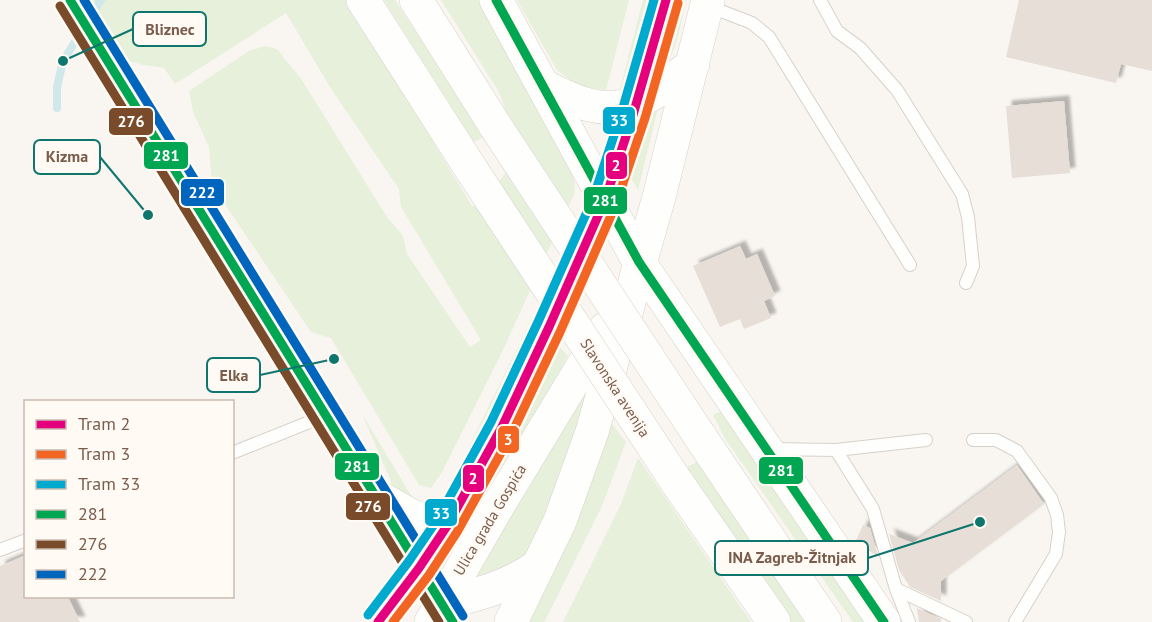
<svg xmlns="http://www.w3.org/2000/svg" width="1152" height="622" font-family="'PT Sans',sans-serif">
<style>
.green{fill:#e7f0db}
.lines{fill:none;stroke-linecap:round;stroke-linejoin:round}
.stream{stroke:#d0e8ea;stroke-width:8}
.building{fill:#e6ded7;filter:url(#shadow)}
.lane-casing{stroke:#d7d1cb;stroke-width:14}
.street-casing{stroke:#d7d1cb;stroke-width:26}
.secondary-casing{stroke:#d9d2cb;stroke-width:34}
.lane{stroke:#fefefd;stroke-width:12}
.street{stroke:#fefefd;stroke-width:24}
.secondary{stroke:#fefefd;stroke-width:33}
.secondary-bridge-casing{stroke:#d9d2cb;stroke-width:34;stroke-linecap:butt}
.secondary-bridge{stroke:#fefefd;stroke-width:33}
.bus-1-casing{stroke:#fffaf3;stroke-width:14}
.bus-2-casing{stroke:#fffaf3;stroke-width:14}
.bus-3-casing{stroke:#fffaf3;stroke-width:14}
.bus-1{stroke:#00a651;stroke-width:9}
.bus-2{stroke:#7a4b2a;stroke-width:9}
.bus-3{stroke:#0065bd;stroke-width:9}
.tram-1-casing{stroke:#fffaf3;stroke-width:14}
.tram-2-casing{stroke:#fffaf3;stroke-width:14}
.tram-3-casing{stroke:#fffaf3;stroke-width:14}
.tram-1{stroke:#e5007d;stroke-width:9}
.tram-2{stroke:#f26522;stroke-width:9}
.tram-3{stroke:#00a9ce;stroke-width:9}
.labels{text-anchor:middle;stroke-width:4.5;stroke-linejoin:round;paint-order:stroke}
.street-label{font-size:15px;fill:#7a5c4d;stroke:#fffaf3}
.leader{fill:none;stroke:#0f766e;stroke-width:2}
.callout-dot{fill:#0f766e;stroke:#fffaf3;stroke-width:2}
.callout{fill:#fffaf3;stroke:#0f766e;stroke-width:2}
.callout-label{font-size:16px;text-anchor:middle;font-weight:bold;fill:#7a5c4d}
.line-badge{stroke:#fffaf3;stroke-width:2}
.badge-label{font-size:16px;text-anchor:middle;font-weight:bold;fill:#fff}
</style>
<defs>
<filter id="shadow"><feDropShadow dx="5.5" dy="-5.5" stdDeviation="1.5" flood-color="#0004"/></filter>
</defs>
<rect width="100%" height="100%" fill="#f9f5f0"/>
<path class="green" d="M87 0H347L472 206 482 205 506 172 513 130 499 92 441 0H479L574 171 575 192 503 350 442 472 431 488 419 485 331 338 311 332 212 185 209 147 193 112 189 91 249 51 265 46 277 49 302 80 385 214 403 236 407 254 470 347 481 340 401 207 399 189 330 87 286 13 175 84 164 68 144 65 124 60Z
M384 0H395L484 137 474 142Z
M517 0H629L606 90 578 86 557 70Z
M643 0H659L637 91 618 97Z
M677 0H686C680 26 678 53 659 74Z
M658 108 638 190 629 174 650 110Z
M534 314 542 326 449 513 440 506Z
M558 345 568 356 502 476 473 511Z
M587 381 590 389 538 539 523 563 484 579 476 576Z
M721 411 866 622H853L726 440 713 415Z
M362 414 418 507 393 486Z
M610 421 626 442 602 506 546 619 544 622H525Z
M638 458 751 622H563L621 504Z
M701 460 809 622H791L687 467Z"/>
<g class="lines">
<path class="stream" d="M57 108V87L63 61 101 0"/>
</g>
<path class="building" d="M1019 0H1152V71L1121 64 1116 83 1006 57Z
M1064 101 1070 173 1012 178 1006 106Z
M740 246 746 259 757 254 775 296 764 301 771 318 744 329 740 319 720 327 693 266Z
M1017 465 1044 504 941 581V601L910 587 899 570 889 534 913 543Z
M863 525 870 528 878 556 855 543Z
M26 555V597H68L80 622H0V566Z
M917 608 941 619V622H919Z"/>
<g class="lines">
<defs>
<path id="lane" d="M820 0 837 31 860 48 897 90 962 194 968 217 973 266 966 283
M708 6 752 23 769 37 910 265
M973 440H996L1017 451 1051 498 1057 515 1059 532 1056 554 1015 622
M770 449 836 450 873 509 896 589 966 622
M836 450 926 440
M232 453 307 423 323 412
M0 550 26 540
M896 589 909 622"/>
<path id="street" d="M70 0 453 622"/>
<path id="secondary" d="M363 0 473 172
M416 0 496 127
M496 0 639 262 884 622
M544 86C611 123 637 110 693 64
M699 435 825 622
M676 481 774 622
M374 494C424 523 444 541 498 506
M441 603C477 595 509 587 539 565
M431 622 498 506 605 329
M511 622 560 521 592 432 659 197 708 0"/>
</defs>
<use href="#lane" class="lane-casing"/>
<use href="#street" class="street-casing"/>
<use href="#secondary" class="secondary-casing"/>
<use href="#lane" class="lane"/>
<use href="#street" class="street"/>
<use href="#secondary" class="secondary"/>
<defs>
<path id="secondary-bridge" d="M496 127 699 435
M473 172 676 481"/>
</defs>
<use href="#secondary-bridge" class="secondary-bridge-casing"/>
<use href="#secondary-bridge" class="secondary-bridge"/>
<defs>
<path id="bus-1" d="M70 0 453 622
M496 0 639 262 884 622"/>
<path id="bus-2" d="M60 6 439 622"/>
<path id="bus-3" d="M84 0 463 616"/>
</defs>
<use href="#bus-1" class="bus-1-casing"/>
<use href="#bus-2" class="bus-2-casing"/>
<use href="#bus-3" class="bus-3-casing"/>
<use href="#bus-1" class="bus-1"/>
<use href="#bus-2" class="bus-2"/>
<use href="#bus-3" class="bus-3"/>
<defs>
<path id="tram-1" d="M378 622 419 568 447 526 502 427 549 327 605 200 633 115 666 0"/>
<path id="tram-2" d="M393 622 429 575 457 532 512 433 560 332 616 204 645 118 678 3"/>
<path id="tram-3" d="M368 615 409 561 437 520 491 422 538 322 594 196 622 111 654 0"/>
</defs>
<use href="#tram-1" class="tram-1-casing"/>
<use href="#tram-2" class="tram-2-casing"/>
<use href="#tram-3" class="tram-3-casing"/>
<use href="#tram-1" class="tram-1"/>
<use href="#tram-2" class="tram-2"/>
<use href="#tram-3" class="tram-3"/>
</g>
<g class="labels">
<g class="street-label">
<text transform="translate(615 388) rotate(57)" y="5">Slavonska avenija</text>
<text transform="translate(490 520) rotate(-59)" y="5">Ulica grada Gospića</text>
</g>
</g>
<path class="leader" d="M63 61L133 29M148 215L100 157M334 359L260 375M980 522L868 558"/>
<g class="callout-dot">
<circle cx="63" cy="61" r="6"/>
<circle cx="148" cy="215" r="6"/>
<circle cx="334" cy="359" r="6"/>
<circle cx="980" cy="522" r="6"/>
</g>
<g class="callout">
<rect x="133" y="12" width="73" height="34" rx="6"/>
<rect x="34" y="140" width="66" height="34" rx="6"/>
<rect x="207" y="358" width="53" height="34" rx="6"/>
<rect x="715" y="541" width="153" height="34" rx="6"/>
</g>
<g class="callout-label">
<text x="170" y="35">Bliznec</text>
<text x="67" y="162">Kizma</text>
<text x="234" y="381">Elka</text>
<text x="792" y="563">INA Zagreb-Žitnjak</text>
</g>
<g class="line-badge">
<rect x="602" y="106" width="34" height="29" rx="6" fill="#00a9ce"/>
<rect x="108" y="107" width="46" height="29" rx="6" fill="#7a4b2a"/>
<rect x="143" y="141" width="46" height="29" rx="6" fill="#00a651"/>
<rect x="605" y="151" width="23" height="29" rx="6" fill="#e5007d"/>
<rect x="180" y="178" width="45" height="29" rx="6" fill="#0065bd"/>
<rect x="583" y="186" width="45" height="29" rx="6" fill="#00a651"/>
<rect x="497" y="425" width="23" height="29" rx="6" fill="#f26522"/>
<rect x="334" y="452" width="46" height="29" rx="6" fill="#00a651"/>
<rect x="758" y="456" width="46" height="29" rx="6" fill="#00a651"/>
<rect x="462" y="464" width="23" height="29" rx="6" fill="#e5007d"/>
<rect x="345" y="492" width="46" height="29" rx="6" fill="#7a4b2a"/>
<rect x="424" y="498" width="34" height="29" rx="6" fill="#00a9ce"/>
</g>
<g class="badge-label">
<text x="619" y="126">33</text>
<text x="131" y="127">276</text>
<text x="166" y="161">281</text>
<text x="616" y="171">2</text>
<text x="202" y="198">222</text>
<text x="605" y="206">281</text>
<text x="508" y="445">3</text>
<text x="357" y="472">281</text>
<text x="781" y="476">281</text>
<text x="473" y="484">2</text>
<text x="368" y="512">276</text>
<text x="441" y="519">33</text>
</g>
<rect x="24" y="400" width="210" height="198" fill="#fffaf3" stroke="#cabbb1" stroke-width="1.5"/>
<rect x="36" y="420" width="30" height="9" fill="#e5007d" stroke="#cabbb1" stroke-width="1.5"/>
<text x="78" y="430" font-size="18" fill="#7a5c4d">Tram 2</text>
<rect x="36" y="450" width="30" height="9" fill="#f26522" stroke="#cabbb1" stroke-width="1.5"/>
<text x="78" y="460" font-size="18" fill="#7a5c4d">Tram 3</text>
<rect x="36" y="480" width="30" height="9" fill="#00a9ce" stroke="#cabbb1" stroke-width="1.5"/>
<text x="78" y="490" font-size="18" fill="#7a5c4d">Tram 33</text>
<rect x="36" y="510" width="30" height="9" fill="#00a651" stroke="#cabbb1" stroke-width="1.5"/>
<text x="78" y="520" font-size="18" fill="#7a5c4d">281</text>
<rect x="36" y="540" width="30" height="9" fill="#7a4b2a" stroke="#cabbb1" stroke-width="1.5"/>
<text x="78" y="550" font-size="18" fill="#7a5c4d">276</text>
<rect x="36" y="570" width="30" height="9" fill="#0065bd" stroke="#cabbb1" stroke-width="1.5"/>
<text x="78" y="580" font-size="18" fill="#7a5c4d">222</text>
</svg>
